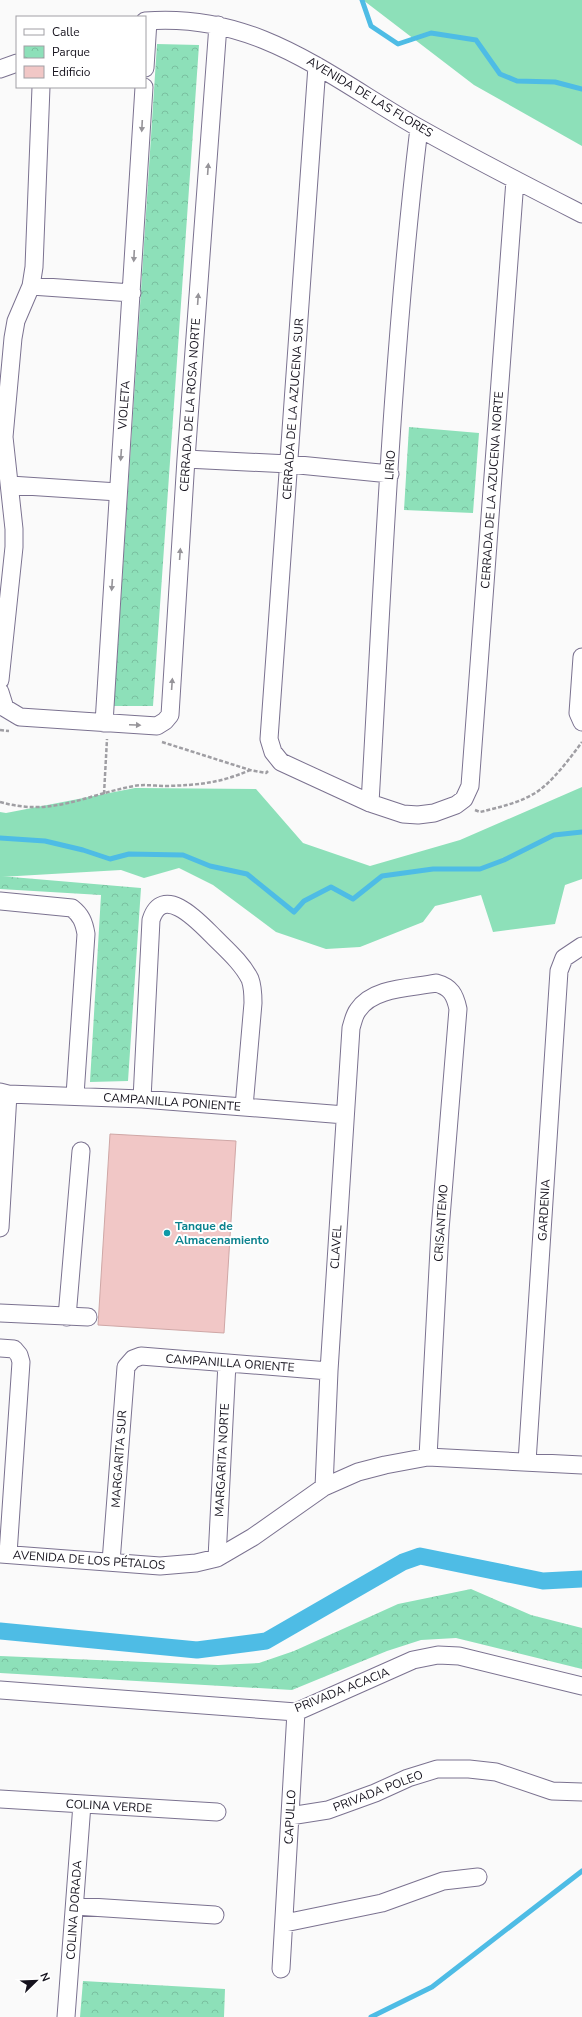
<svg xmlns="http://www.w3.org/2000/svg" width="582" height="2017" font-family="'Nunito Sans',sans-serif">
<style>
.green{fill:#8de0b9}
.park{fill:url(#park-crowns)}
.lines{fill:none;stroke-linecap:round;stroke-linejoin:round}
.stream{stroke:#4ebce5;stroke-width:5}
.canal{stroke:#4ebce5;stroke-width:17}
.building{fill:#f1c7c6;stroke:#cfa7a6}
.minor-casing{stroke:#7b7290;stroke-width:19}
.path{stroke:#9f9ea3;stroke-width:2.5;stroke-dasharray:4 2;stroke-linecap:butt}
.minor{stroke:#fff;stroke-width:17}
.oneway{fill:#969499}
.culture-dot{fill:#0f9aa8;stroke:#fff;stroke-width:1.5}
.labels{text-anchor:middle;stroke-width:4;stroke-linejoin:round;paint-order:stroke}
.street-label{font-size:12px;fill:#15121d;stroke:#fff}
.culture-label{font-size:12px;font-weight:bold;fill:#0d838f;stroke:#fff;text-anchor:start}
</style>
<defs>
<pattern id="park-crowns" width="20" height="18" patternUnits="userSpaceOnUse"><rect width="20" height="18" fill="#8de0b9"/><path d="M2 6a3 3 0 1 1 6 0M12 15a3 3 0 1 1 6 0" fill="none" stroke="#79bf9f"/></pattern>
</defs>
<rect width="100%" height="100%" fill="#fafafa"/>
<path class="green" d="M363 0H582V146L474 85Z
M582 787V879L565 885 555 924 493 932 481 895 435 906 423 922 360 947 326 949 276 932 213 885 179 868 144 878 121 870 0 877V812L6 813 135 788 256 789 303 843 370 866 460 840Z"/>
<path class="park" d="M157 44 199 45 153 706H114Z
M409 427 479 433 473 513 404 510Z
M0 876 141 888 128 1081 90 1082 101 895 0 889Z
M471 1589 531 1615 582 1628V1669L456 1638 421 1640 387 1651 292 1690 0 1673V1656L218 1665 259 1663 294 1651 398 1604Z
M83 1981 225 1989 224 2017H80Z"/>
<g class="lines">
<path class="stream" d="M362 0 371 26 398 44 431 33 476 40 500 74 517 81 555 82 582 89
M0 838 45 841 83 850 110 859 129 854 183 855 210 866 247 874 294 912 304 901 331 887 353 899 382 876 433 869H480L504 860 554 835 582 832
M371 2017 432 1987 582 1871"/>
<path class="canal" d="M0 1631 197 1650 266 1641 403 1562 420 1556 543 1581 582 1579"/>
</g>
<path class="building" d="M110 1134 236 1141 224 1333 98 1325Z"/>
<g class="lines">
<defs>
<path id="minor" d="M145 21C257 12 328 76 419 128 472 158 527 186 582 214
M317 66 269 739 273 752 281 762 370 803 403 814 418 815 434 813 456 805 464 799 470 786 515 180
M145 68 148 21
M0 69 17 63
M31 286 132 293
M186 459 289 464 390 474
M10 485 118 492
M582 657 578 713 582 722
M0 680 14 547V529L4 437 13 338 16 321 31 286 34 267 41 87
M0 692 5 708 20 717 157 726 165 721 170 715 186 459 218 25
M104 723 144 87
M370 803C383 578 392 352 419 128
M0 901 72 908C81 915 84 922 86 934L75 1095
M0 1092 8 1094 142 1099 345 1115
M142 1099 151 920C163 882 200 923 214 937 227 950 242 963 250 979 253 987 253 995 253 1003L244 1107
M0 1228 8 1094
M0 1313 88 1317
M67 1317 81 1151
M0 1348 14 1349 19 1355 21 1362 8 1554
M527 1462 559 971 564 958 582 946
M324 1487 329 1371 351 1028C353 1022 354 1015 358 1010 373 987 412 988 436 983 451 987 455 995 458 1009L440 1230 428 1457
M0 1554 160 1566 196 1563 217 1558 253 1537 324 1487 358 1472 385 1465 428 1457 582 1465
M217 1558 227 1363
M111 1562 126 1367 133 1359 141 1356 329 1371
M0 1690 296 1712 413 1660 438 1655 459 1656 582 1686
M0 1799 217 1812
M290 1816 328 1810 375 1793 408 1778 437 1769H469L496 1772 552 1791 582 1792
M75 1906 215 1915
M285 1923 382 1903 443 1881 478 1877
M281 1969 296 1712
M66 2017 82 1804"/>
</defs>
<use href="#minor" class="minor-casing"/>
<path class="path" d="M0 730 9 731
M162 742 250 770 266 773 268 771
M104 794 107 739
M0 802C52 817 85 795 134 786 144 784 156 786 167 786 198 785 221 783 250 770
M475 810 480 812C500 807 524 802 541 789 557 776 570 758 582 742"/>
<use href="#minor" class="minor"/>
</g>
<defs><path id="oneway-solid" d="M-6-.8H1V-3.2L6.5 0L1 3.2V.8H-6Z"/></defs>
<g class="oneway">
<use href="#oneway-solid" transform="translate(142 126) rotate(93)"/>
<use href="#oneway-solid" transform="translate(208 169) rotate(-86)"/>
<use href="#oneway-solid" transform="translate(134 256) rotate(93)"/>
<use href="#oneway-solid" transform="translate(198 299) rotate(-86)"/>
<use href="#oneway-solid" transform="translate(121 455) rotate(94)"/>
<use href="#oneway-solid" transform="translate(180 554) rotate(-86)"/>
<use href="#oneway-solid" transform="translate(112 585) rotate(94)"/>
<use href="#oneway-solid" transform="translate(172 684) rotate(-86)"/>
<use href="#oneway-solid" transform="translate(135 725) rotate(2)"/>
</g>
<circle class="culture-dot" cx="167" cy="1233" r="4"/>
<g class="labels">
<g class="street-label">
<text transform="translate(370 97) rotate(31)" y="4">AVENIDA DE LAS FLORES</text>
<text transform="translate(124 405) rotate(-86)" y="4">VIOLETA</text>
<text transform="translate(190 405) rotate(-86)" y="4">CERRADA DE LA ROSA NORTE</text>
<text transform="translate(293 409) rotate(-86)" y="4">CERRADA DE LA AZUCENA SUR</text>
<text transform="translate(390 465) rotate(-86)" y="4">LIRIO</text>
<text transform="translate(492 490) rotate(-86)" y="4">CERRADA DE LA AZUCENA NORTE</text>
<text transform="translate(172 1102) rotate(4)" y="4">CAMPANILLA PONIENTE</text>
<text transform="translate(544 1210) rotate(-87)" y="4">GARDENIA</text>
<text transform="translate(441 1223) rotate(-86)" y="4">CRISANTEMO</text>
<text transform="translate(336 1247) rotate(-86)" y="4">CLAVEL</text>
<text transform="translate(230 1363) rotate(4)" y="4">CAMPANILLA ORIENTE</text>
<text transform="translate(119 1459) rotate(-86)" y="4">MARGARITA SUR</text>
<text transform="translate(222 1460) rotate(-87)" y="4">MARGARITA NORTE</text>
<text transform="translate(89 1560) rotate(4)" y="4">AVENIDA DE LOS PÉTALOS</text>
<text transform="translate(342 1690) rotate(-22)" y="4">PRIVADA ACACIA</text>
<text transform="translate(378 1791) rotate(-21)" y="4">PRIVADA POLEO</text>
<text transform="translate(109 1806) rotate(3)" y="4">COLINA VERDE</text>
<text transform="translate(290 1817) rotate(-87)" y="4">CAPULLO</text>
<text transform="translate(74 1910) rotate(-86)" y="4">COLINA DORADA</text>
</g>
<g class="culture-label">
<text x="175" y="1230">Tanque de<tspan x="175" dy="14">Almacenamiento</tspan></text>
</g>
</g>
<rect x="16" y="16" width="130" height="72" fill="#ffffff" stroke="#a1a0a5"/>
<rect x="24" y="29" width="20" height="6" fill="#ffffff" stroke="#a1a0a5"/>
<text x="52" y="36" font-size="12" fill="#15121d">Calle</text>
<rect x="24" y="46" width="20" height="12" fill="url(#park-crowns)" stroke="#a1a0a5"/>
<text x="52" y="56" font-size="12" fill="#15121d">Parque</text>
<rect x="24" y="66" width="20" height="12" fill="#f1c7c6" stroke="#a1a0a5"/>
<text x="52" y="76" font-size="12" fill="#15121d">Edificio</text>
<g transform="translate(36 1981) rotate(67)" stroke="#ffffff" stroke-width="3" paint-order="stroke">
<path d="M0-3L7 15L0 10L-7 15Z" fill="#15121d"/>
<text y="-6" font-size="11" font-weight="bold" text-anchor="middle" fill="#15121d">N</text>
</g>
</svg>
